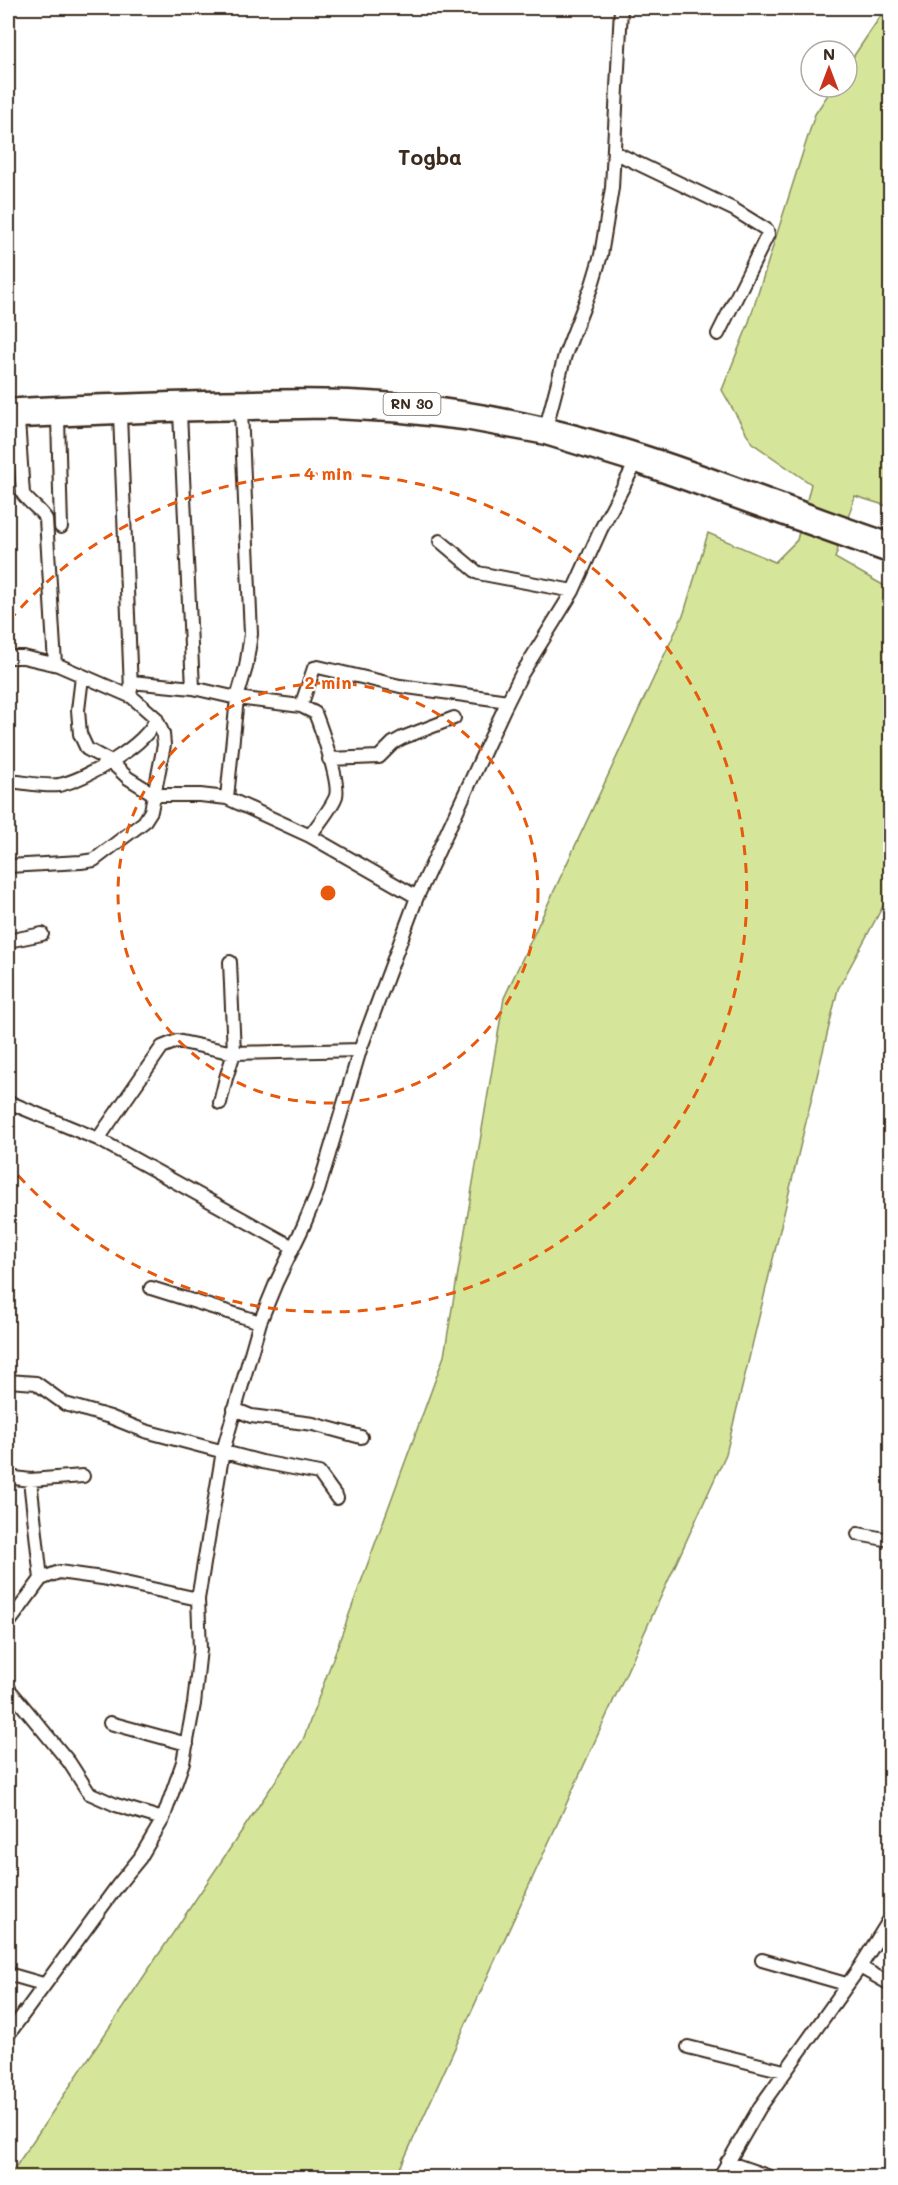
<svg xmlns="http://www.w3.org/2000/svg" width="898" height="2185" font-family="Mali,sans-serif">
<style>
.green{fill:#d5e69a;stroke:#88885c;stroke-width:1.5}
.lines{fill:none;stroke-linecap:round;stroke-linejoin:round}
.minor-casing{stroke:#3b2a1e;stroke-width:16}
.major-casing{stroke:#3b2a1e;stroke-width:20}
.minor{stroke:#fff;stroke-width:12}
.major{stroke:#fff;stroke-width:15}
.ring{fill:none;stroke:#e8590c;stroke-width:3;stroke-dasharray:10 8}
.labels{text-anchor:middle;stroke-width:4.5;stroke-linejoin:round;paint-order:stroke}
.shield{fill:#fff;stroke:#766a62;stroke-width:1.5}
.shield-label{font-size:14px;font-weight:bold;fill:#3b2a1e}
.district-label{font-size:21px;font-weight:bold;fill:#3b2a1e;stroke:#fff}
.centre{fill:#e8590c;stroke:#fff;stroke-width:3}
.ring-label{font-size:18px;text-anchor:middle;font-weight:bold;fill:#e8590c;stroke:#fff;stroke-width:4.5;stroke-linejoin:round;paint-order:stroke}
</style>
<rect width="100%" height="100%" fill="#fff"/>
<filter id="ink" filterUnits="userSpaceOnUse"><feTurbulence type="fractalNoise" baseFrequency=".0167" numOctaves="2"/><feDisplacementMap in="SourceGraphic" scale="12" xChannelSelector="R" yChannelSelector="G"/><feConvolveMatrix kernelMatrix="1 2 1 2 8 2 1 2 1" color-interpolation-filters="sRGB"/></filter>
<g filter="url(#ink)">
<path class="green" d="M886 8H890V507L855 496 835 558 890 589V893L838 989 726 1454 396 2177 8 2178 303 1740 444 1356 504 998 684 613 708 533 775 562 797 540 811 484 752 443 722 390 748 325 815 114 833 87H847V66Z"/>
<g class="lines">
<defs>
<path id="minor" d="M614 152 733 209 767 230 768 234 718 334
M180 413 193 688
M120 415 131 690
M58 418 61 527
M18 420 23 494C30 504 40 509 46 519L55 664
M544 435 565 355 592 285 601 255 612 188 621 8
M440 541 478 573 573 591
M8 657H23L58 665 132 697 156 718 163 734 164 745 151 811 144 822 94 860 81 862 8 866
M82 677 78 710 80 734 87 749 111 762 128 778 155 795H200L227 798 310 836 417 897
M131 682 193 688 237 698 301 706 315 713C321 728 340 782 336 796 332 808 317 825 310 836
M301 706 314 668 318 667 400 686 508 701
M329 759 379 757 393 743 402 738 454 718
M8 781C24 782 43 787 59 785 85 780 149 744 156 718
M227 798 237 698 246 667 251 634 241 411
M8 941 42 934
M8 1102 98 1139 293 1247
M220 1103 226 1078 234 1053 230 962
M98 1139 162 1047 177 1041 234 1053 360 1050
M151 1288 260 1322
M8 1381 36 1383 65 1404 110 1417 145 1431 262 1462 319 1473 337 1498
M234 1409 251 1416 313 1424 361 1437
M8 1477 30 1480 83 1476
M30 1480 41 1579
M858 1534 890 1540
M8 1624 41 1579 59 1572 102 1578 198 1599
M8 1688 69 1762 89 1793 116 1805 163 1819
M110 1723 187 1744
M762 1960 846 1984
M860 1967 890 1984
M8 1974 43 1984
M8 2035 118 1885 140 1858 163 1819 183 1762 194 1704 200 1649 198 1599 223 1451 260 1322 276 1283 303 1227 318 1191 360 1050 417 897 504 709 521 675 573 591 601 529 635 464
M688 2047 784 2071
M727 2162 773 2178
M719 2178 760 2107 860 1967 890 1919"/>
<path id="major" d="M8 407C68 403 129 402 189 400 235 399 280 397 325 398 399 399 474 409 546 426 665 454 775 503 890 541
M8 420 180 413 326 410 398 414 468 422 544 436 635 464 890 555"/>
</defs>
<use href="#minor" class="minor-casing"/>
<use href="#major" class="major-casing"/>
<use href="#minor" class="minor"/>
<use href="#major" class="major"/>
</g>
</g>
<g class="ring">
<circle cx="328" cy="893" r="210"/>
<path d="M9 621A419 419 0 1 1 9 1165"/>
</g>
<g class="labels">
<rect class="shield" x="383.5" y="393" width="57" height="22" rx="4.5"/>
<g class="shield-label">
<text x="412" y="409">RN 30</text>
</g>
<g class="district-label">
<text x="430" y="165">Togba</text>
</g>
</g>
<circle cx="328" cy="893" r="9" class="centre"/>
<g class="ring-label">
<text x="328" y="480">4 min</text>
<text x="328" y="689">2 min</text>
</g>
<rect width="898" height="2185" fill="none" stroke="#fff" stroke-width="30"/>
<rect x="15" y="15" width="868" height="2155" fill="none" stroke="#3b2a1e" stroke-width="2" filter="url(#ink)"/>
<g transform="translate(829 69)"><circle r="28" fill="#ffffff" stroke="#b1aaa5" stroke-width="1.5"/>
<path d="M0-4.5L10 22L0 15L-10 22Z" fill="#c8321e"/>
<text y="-9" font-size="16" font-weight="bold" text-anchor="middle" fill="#3b2a1e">N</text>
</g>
</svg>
